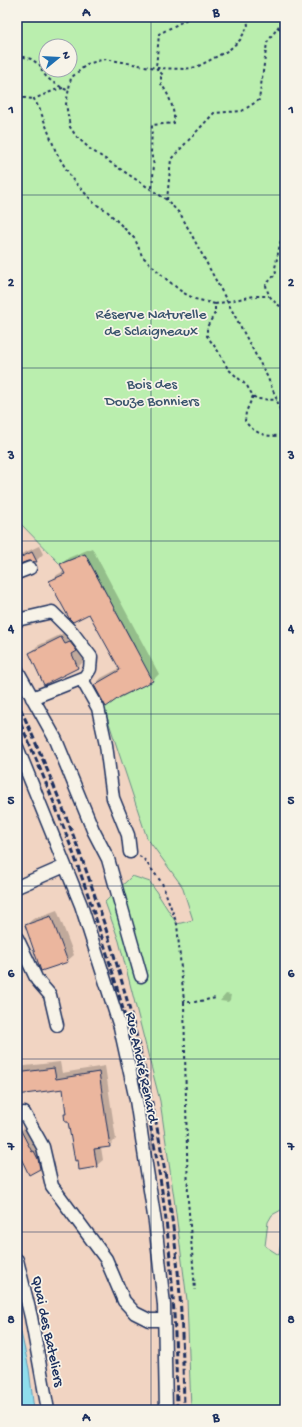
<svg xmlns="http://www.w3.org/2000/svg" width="302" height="1427" font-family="'Gochi Hand',sans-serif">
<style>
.built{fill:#f1d4c2}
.green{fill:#baeeae;stroke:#6a8e86;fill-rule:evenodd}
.water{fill:#8fdded;stroke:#6197b4}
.shadow{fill:#0003}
.building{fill:#ebb69e;stroke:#1b2f5e}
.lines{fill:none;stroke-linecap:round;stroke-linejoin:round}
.minor-casing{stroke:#1b2f5e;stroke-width:15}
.path{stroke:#1b2f5e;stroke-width:2;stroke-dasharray:3 3;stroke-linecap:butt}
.minor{stroke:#f7f3e8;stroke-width:12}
.rail{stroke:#1b2f5e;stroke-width:3;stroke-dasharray:6 3;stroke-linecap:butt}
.grid{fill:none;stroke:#1b2f5e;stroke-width:1;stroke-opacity:0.55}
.labels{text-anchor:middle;stroke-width:3.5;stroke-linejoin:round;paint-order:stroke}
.park-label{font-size:15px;fill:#3b556e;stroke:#f7f3e8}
.street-label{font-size:15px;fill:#1b2f5e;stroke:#f7f3e8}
.neatline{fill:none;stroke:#1b2f5e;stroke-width:1.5}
.grid-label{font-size:13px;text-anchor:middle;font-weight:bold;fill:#1b2f5e}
</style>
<rect width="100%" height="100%" fill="#f3e1d2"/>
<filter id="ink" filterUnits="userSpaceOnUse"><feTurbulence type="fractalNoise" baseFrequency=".025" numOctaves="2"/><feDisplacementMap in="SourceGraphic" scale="8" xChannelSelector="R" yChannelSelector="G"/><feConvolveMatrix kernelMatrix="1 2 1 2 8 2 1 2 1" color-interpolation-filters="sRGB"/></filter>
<g filter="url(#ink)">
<path class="built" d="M17 520 60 564 85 554 153 680 225 890 160 1101 174 1198 187 1300 191 1410H34L29 1369 17 1314Z"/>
<path class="green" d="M17 17H285V1194L283 1209 272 1215 268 1222 265 1246 279 1255 285 1218V1410H191L187 1300 174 1198 160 1101 119 941 105 902 132 876 150 882 177 924 193 920 182 886 147 838 104 708 135 647 85 554 60 564 17 520ZM46 46H70V70H46Z"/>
<path class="water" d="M17 1314 29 1369 34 1410H17Z"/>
<path class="shadow" d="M39 546 43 554 36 561 28 560 17 564V556Z
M92 548 159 674 153 680 106 706 95 685 101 678 120 668 90 612 50 582 57 575 64 571 61 565 68 558Z
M68 631 79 648 84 661 77 668 31 653 37 646Z
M57 910 74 955 67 961 26 925 33 919Z
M226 994 231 995 230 1000 228 1002 220 1001Z
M60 1062 62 1073 105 1066 116 1139 109 1146 101 1147 103 1160 96 1166 78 1159 68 1121 65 1115 67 1112 63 1087 17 1094V1067Z
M19 1126 21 1130 26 1127 37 1148 38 1147 44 1163 40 1168 17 1149V1127Z"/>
<path class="building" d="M32 552 37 562 28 561 17 565V559Z
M85 554 153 681 120 697 106 707 94 685 120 670 89 614 73 622 69 618 49 581 65 574 60 564Z
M61 637 65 644 70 642 77 651 72 654 78 668 44 685 29 653Z
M51 916 68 962 41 971 25 925Z
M54 1068 56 1079 99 1072 110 1147 94 1149 97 1167 79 1170 78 1160 75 1161 68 1122H65L64 1114H66L63 1089 17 1095V1073Z
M17 1123 32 1152 34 1151 38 1159 40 1169 29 1175 17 1150Z"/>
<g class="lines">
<defs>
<path id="minor" d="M17 573 30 568
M17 620 52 612 72 632 91 657 90 669 85 677 32 698
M17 670 56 740 93 830 108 859 141 976
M84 683 98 708 106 745 113 798 128 835 130 852
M17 747 81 905 120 1027 136 1100 155 1222 164 1305 166 1410
M17 887 65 866
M17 938 37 980 50 995 57 1025
M24 1113 43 1147 52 1186 106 1259 124 1301 135 1313 149 1320H164
M17 1260 31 1317 48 1410"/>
</defs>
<use href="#minor" class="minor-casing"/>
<path class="path" d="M247 17 248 26 240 40 229 50 197 67 184 69 156 68 105 59 87 64 71 78 66 104 70 127 76 136 90 149 167 200 181 215 267 376 277 400 285 426
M278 28 285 29
M17 55 31 59 40 65C42 77 56 85 67 90
M63 88 55 90 34 99 40 110 56 152 72 179 95 204 106 210 135 239 142 256 165 278 182 292 195 299 215 304V313L207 327V336L218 351 228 369 247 386 253 396 257 399 277 400
M17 97 34 99
M152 188 154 165 151 153 152 125 174 123C175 110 169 94 161 84V77L163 75 156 68 159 34 191 17
M167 200 171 159 214 113 242 111 259 100 267 43 285 17
M285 238 281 239 275 268 276 273 266 285C268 297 274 303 285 309
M215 304 254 296H269
M253 396 246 412 245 421C254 434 270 439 285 434
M139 856 143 858 162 883 177 924 184 1002H195L216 998
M184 1002 188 1200 195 1290"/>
<use href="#minor" class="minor"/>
<path class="rail" d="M17 701C97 875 155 1062 176 1252 182 1304 183 1357 184 1410
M17 716C82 859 131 1012 158 1166 172 1247 176 1328 177 1410"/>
</g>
</g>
<path class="grid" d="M151 17V1410M17 195H285M17 368H285M17 541H285M17 714H285M17 886H285M17 1059H285M17 1232H285"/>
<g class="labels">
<g class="park-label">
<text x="151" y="318">Réserve Naturelle<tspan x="151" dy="17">de Sclaigneaux</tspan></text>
<text x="152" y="388">Bois des<tspan x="152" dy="17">Douze Bonniers</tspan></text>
</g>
<g class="street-label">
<text transform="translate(143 1067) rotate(78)" y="5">Rue André Renard</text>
<text transform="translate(49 1331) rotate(78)" y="5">Quai des Bateliers</text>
</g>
</g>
<rect width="302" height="1427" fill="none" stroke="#f7f3e8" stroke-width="44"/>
<g transform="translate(58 58) rotate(72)"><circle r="19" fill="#f7f3e8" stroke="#9fa5b1"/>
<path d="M0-3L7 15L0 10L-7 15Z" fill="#1f6fb2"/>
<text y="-6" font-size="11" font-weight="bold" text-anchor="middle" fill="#1b2f5e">N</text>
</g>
<rect x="22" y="22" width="258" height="1383" class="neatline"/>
<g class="grid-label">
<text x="86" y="16">A</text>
<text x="216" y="16">B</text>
<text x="11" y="113">1</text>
<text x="291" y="113">1</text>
<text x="11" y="286">2</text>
<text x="291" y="286">2</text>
<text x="11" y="459">3</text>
<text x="291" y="459">3</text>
<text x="11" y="632">4</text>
<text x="291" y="632">4</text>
<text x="11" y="804">5</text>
<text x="291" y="804">5</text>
<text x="11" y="977">6</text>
<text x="291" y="977">6</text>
<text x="11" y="1150">7</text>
<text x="291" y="1150">7</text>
<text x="11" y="1323">8</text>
<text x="291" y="1323">8</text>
<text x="86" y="1421">A</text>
<text x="216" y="1421">B</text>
</g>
</svg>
